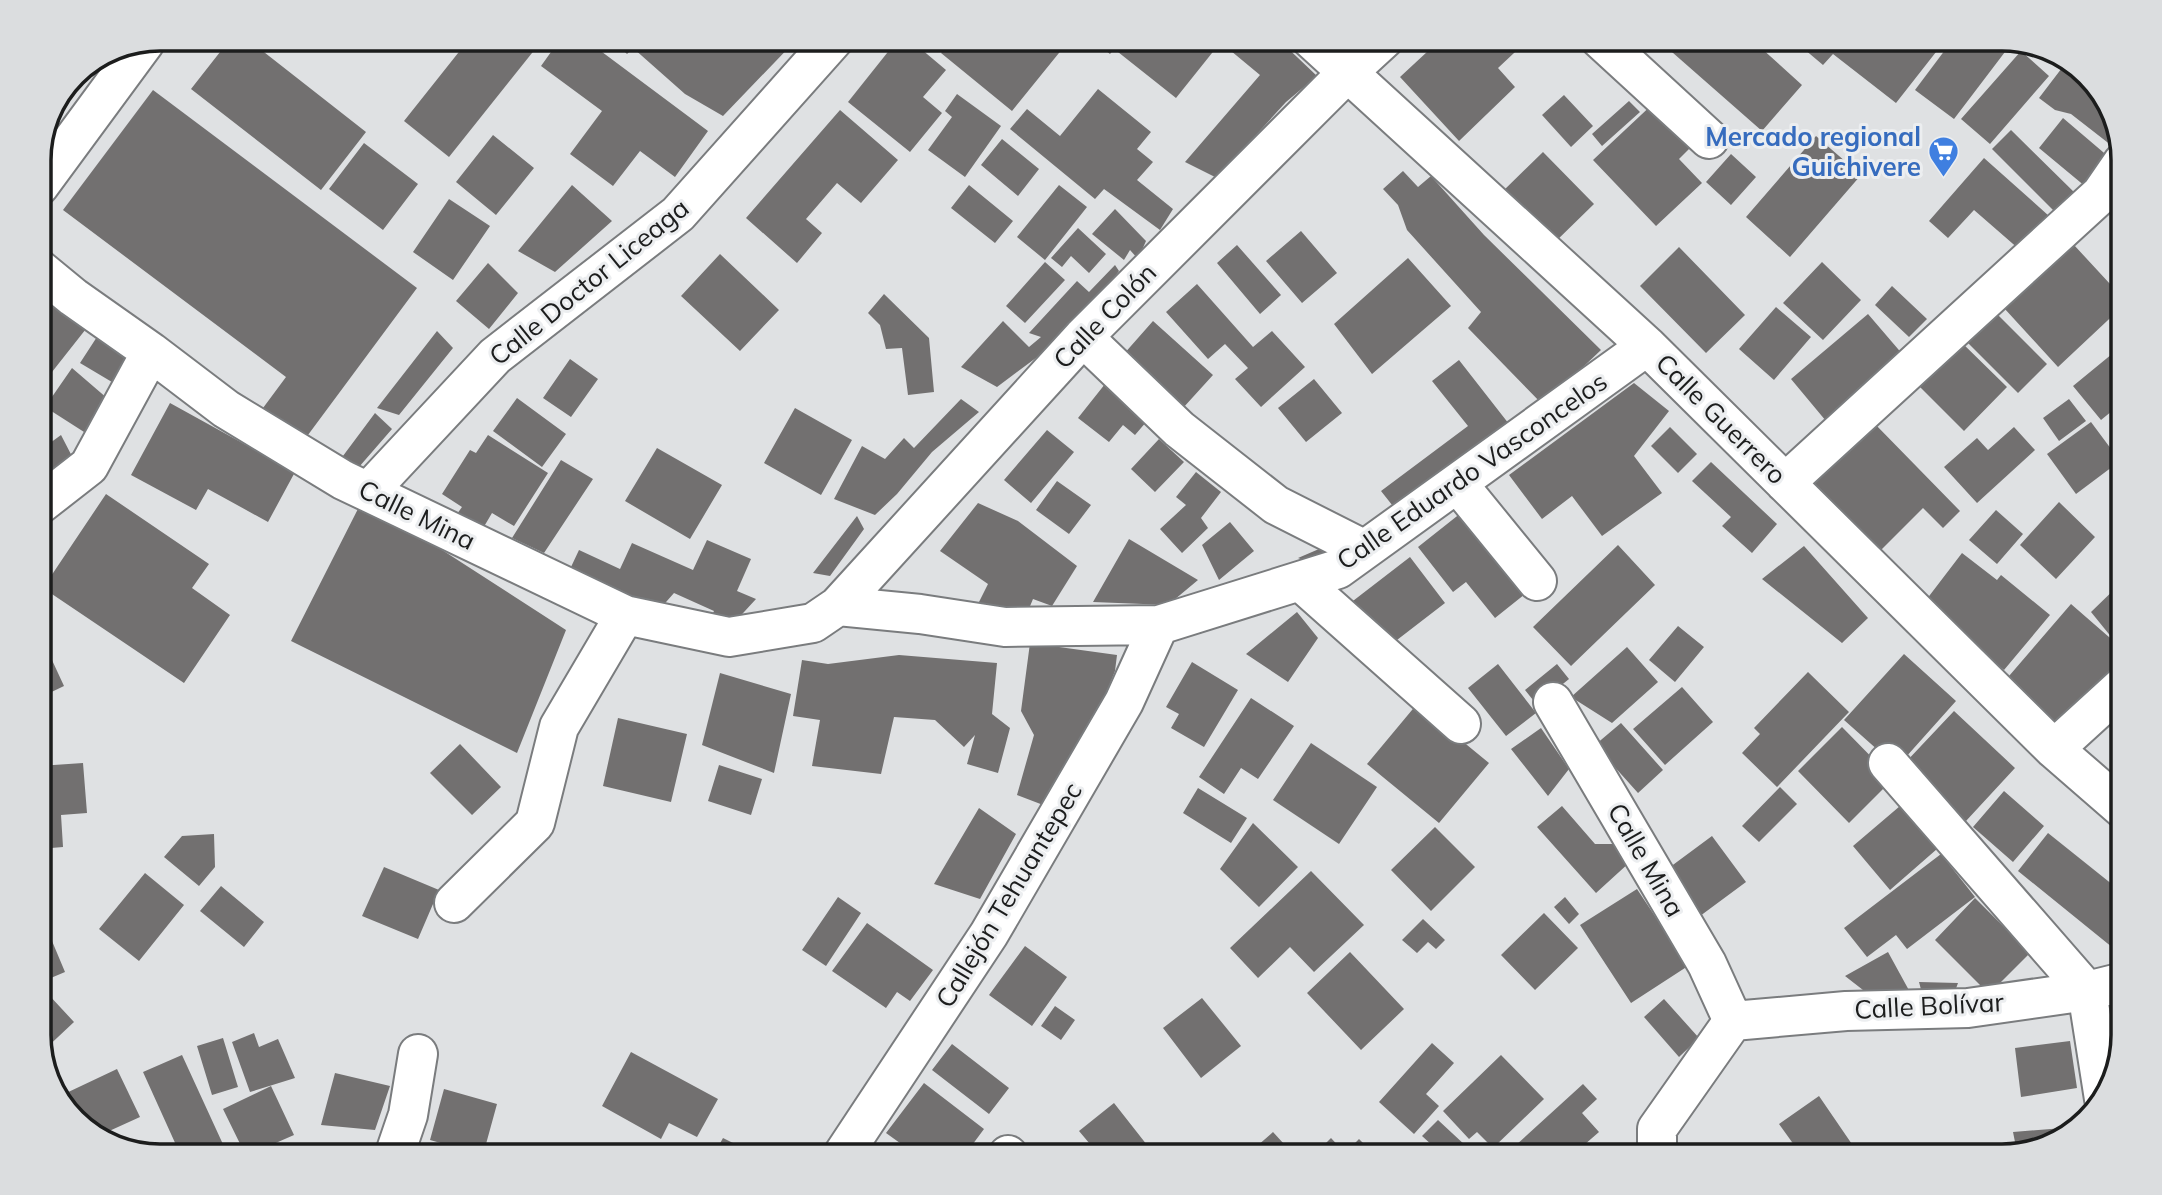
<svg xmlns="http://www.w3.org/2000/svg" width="2162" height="1195" font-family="Mulish,sans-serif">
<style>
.building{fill:#727070}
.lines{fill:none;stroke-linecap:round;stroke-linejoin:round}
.street-casing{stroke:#7a7c7e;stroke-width:42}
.street{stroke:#fff;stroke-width:38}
.labels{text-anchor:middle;stroke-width:6;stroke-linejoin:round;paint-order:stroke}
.shop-label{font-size:26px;font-weight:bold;fill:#366cbe;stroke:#eceef0;text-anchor:end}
.street-label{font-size:26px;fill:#1c1d1d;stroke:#eceef0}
.rim{fill:none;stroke:#1c1d1d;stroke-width:3.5}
</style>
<rect width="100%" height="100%" fill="#dfe1e3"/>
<path class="building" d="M231 38H246L366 132 321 190 191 89Z
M295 38H319L309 50Z
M470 38H544L449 157 404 121Z
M561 38H597L599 40 594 46 708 131 675 177 640 151 613 186 570 154 602 111 541 66Z
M610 38H798L723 116 685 94 633 48 627 54Z
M899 38H908L946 70 923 97 942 113 910 152 848 102Z
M953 38H975L978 41 981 38H1051L1063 48 1012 111 941 53Z
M1090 38H1123L1110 54Z
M1129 38H1224L1176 98 1118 52Z
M1231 38H1277L1317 76 1286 102 1217 178 1185 162 1260 75 1225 46Z
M1442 38H1530L1498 68 1515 87 1459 141 1400 77Z
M1656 38H1750L1802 85 1762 131Z
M1755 38H1779L1769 50Z
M1791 38H1947L1896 103 1833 54 1823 65Z
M1954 38H2002L2011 44 1954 119 1915 90Z
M2021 51 2049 76 1990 144 1961 119Z
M2068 60 2107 99 2120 143 2116 149 2071 114 2055 110 2039 98Z
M1098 89 1151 132 1137 149 1153 162 1137 180 1173 209 1160 230 1104 189 1095 199 1010 129 1027 109 1060 136Z
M153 90 417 288 305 439 263 408 286 377 63 210Z
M957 94 1001 126 965 177 928 150 952 117 945 111Z
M1564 95 1593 126 1571 147 1542 115Z
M1657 100 1696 142 1679 159 1702 183 1656 226 1593 160Z
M1629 101 1640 112 1602 146 1592 134Z
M840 110 898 160 861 203 837 183 806 219 822 233 797 263 746 218Z
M2063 118 2110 158 2086 187 2039 148Z
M2011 130 2077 195 2058 215 1992 149Z
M493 135 534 168 496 215 456 182Z
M1816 136 1861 175 1790 257 1746 217Z
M1002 139 1039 169 1018 196 981 165Z
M364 143 418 184 383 230 329 189Z
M1543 152 1594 204 1551 246 1500 194Z
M1731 154 1756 177 1731 205 1706 182Z
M1984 158 2049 216 2020 250 1974 210 1948 238 1929 221Z
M1403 171 1418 187 1431 176 1484 235 1601 350 1543 405 1468 328 1481 312 1407 230 1398 205 1383 189Z
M572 185 612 221 555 272 518 251Z
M969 185 1013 221 995 243 951 208Z
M1059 185 1087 207 1045 260 1017 237Z
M449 199 490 226 453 280 413 252Z
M1115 209 1146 241 1138 259 1130 250 1124 260 1092 234Z
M1078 228 1106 254 1089 273 1071 256 1062 267 1051 258Z
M1301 231 1337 273 1302 303 1266 261Z
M1237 245 1281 295 1260 314 1217 263Z
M2074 245 2123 298V306L2058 367 2004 308Z
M1679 247 1745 315 1706 353 1640 286Z
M720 254 779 310 740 351 681 296Z
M1408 258 1451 306 1372 374 1334 324Z
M1045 262 1065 280 1025 323 1006 306Z
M1822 262 1861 300 1823 340 1783 303Z
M488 263 518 293 489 329 456 301Z
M1115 265 1119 271 1095 304 1044 352 997 387 961 367 1003 321 1029 347 1041 337 1029 333 1077 281 1089 292Z
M39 283 93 320 52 372 39 360Z
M1197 284 1253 347 1272 331 1305 367 1261 407 1235 379 1248 368 1225 344 1208 359 1166 312Z
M1892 286 1927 319 1909 337 1875 305Z
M884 294 929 338 934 392 908 395 902 348 886 349 880 325 868 313Z
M1989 306 2047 364 2018 393 1960 335Z
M1776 307 1811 337 1774 380 1739 349Z
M1868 314 1904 356 1826 421 1791 379Z
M1153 321 1213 375 1183 408 1123 355Z
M106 323 142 356 122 388 80 363Z
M437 331 453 348 399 415 377 408Z
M1957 338 2007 387 1964 431 1914 381Z
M2123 345V402L2101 420 2073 386Z
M570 359 598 379 571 417 543 398Z
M1459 360 1516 433 1400 515 1381 491 1468 426 1432 381Z
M72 368 115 405 95 439 45 407Z
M1109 379 1153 414 1135 435 1123 425 1109 442 1078 418Z
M1314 379 1342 413 1306 442 1278 408Z
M1634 383 1669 411 1634 456 1662 493 1602 536 1572 496 1542 519 1509 475Z
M517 398 566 434 542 467 493 431Z
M961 399 979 412 932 452 897 494 875 515 834 499 862 446 885 459 904 438 914 448Z
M2069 399 2086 421 2059 441 2043 418Z
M170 403 295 472 268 522 208 489 196 510 131 475Z
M795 408 852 440 821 495 764 463Z
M375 413 392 429 359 467 337 464Z
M2091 422 2120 461 2076 494 2047 454Z
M1874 423 1960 511 1943 528 1923 508 1878 553 1811 484Z
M1670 427 1697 454 1678 473 1651 446Z
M2014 427 2035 450 1977 503 1944 467 1977 438 1988 450Z
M1047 430 1074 452 1031 503 1004 480Z
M61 435 76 464 56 484 39 460V451Z
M488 435 548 473 514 526 492 513 482 530 457 514 462 507 442 494 470 450 476 453Z
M1159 439 1184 462 1155 492 1131 469Z
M657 448 722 485 690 539 625 501Z
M561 460 593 479 544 553 512 538Z
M1711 462 1777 524 1752 553 1722 526 1731 517 1692 481Z
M1196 472 1221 492 1201 518 1208 528 1182 553 1160 529 1186 505 1176 497Z
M1057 481 1091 505 1069 534 1036 510Z
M106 494 209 564 192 588 230 615 184 683 43 588Z
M363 499 566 630 517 753 291 641Z
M2059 502 2095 537 2056 579 2020 545Z
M978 503 1018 521 1077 566 1052 606 1033 599 1023 623 973 614 988 584 940 551Z
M1466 509 1530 590 1495 618 1466 582 1453 592 1418 547Z
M1996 510 2023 534 1997 564 1969 540Z
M857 516 864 529 830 576 813 573Z
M1230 522 1254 551 1219 580 1202 545Z
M1129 539 1198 580 1168 605 1093 602Z
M707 540 751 559 737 591 756 599 733 624 710 619 714 611 674 593 659 610 571 567 579 550 620 569 632 543 693 570Z
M1618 545 1655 585 1571 666 1533 627Z
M1326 546 1329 556 1311 563 1298 558Z
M1804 546 1868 618 1842 643 1762 579Z
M1962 553 1997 580 2001 575 2050 615 2004 670 1920 608Z
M1410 557 1445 603 1384 650 1349 604Z
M2123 581V655L2059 731 2003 683 2071 604 2117 644 2091 612Z
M1297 612 1318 638 1288 682 1246 654Z
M1678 626 1704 647 1675 682 1649 660Z
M39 632 64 686 39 698Z
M1030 643 1117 655 1115 671 1074 774 1051 808 1017 795 1034 735 1021 711Z
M1627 647 1658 682 1612 723 1571 697Z
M1904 654 1956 701 1897 767 1844 720Z
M899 655 997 663 992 714 1010 728 998 773 967 764 975 735 964 747 935 720 894 717 881 774 812 766 820 720 793 716 802 660 828 664Z
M1192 662 1238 690 1204 747 1171 728 1179 714 1166 707Z
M1498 664 1536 713 1506 736 1468 688Z
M1557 664 1569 679 1537 705 1525 690Z
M1808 672 1849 712 1777 787 1742 753 1760 734 1754 728Z
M720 673 791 694 774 773 702 745Z
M1682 687 1713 722 1665 765 1633 729Z
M1251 698 1294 726 1258 779 1241 768 1224 794 1199 777Z
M1417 704 1489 763 1439 823 1367 764Z
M1954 711 2015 768 1966 821 1904 764Z
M618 718 687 734 671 802 603 786Z
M1621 723 1663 770 1638 793 1595 745Z
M1842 727 1893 779 1849 823 1798 771Z
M1541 728 1569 769 1548 796 1511 749Z
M1311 743 1377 787 1339 844 1273 800Z
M460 744 501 787 472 815 430 773Z
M2123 756V788L2107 773Z
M83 763 87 813 61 815 63 847 39 849V766Z
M719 765 762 779 751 815 708 801Z
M1780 787 1797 804 1759 842 1742 826Z
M1198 788 1247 818 1231 843 1183 813Z
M2004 791 2044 826 2013 862 1973 827Z
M1562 806 1595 844H1614L1630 862 1596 893 1537 827Z
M1900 806 1937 849 1890 890 1853 846Z
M979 808 1016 834 980 899 934 884Z
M1253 823 1298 867 1259 907 1220 869Z
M1435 827 1475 867 1431 911 1391 870Z
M2048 833 2123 893V956L2018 871Z
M214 834 215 867 199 886 164 857 182 836Z
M1712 836 1746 882 1696 919 1662 873Z
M1941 854 1975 897 1907 949 1896 935 1867 957 1844 928Z
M384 867 439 890 418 939 362 916Z
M1311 871 1364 925 1314 972 1290 947 1258 978 1230 948Z
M145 873 184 905 139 961 99 929Z
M221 886 264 922 244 947 200 911Z
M1637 889 1688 966 1631 1003 1580 925Z
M838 897 861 913 826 966 802 950Z
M1565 897 1579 914 1569 924 1554 907Z
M1975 898 2030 953 1989 994 1935 940Z
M1544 913 1578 948 1535 990 1501 955Z
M1423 919 1445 940 1436 949 1428 942 1417 953 1402 940Z
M867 923 933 970 910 1001 897 992 886 1008 832 971Z
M52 941 65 972 39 983V947Z
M1025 946 1067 977 1032 1026 989 995Z
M1350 952 1404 1009 1361 1050 1307 993Z
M1888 952 1911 994 1872 997 1845 976Z
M1919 982 1958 983 1950 1005 1924 1001Z
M48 994 74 1022 42 1052 39 1042V1003Z
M1202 998 1241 1046 1201 1078 1163 1028Z
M1664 999 1699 1038 1679 1057 1644 1017Z
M1055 1006 1075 1020 1061 1040 1041 1026Z
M254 1033 259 1047 278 1039 295 1078 250 1092 232 1042Z
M223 1038 238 1087 212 1095 197 1046Z
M2070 1041 2077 1088 2021 1097 2015 1048Z
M1432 1043 1454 1063 1426 1094 1439 1106 1414 1134 1379 1102Z
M952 1044 1009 1088 989 1114 932 1070Z
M631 1052 718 1099 697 1137 669 1123 661 1139 602 1106Z
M182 1055 227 1153 220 1156H181L143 1072Z
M1501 1055 1544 1099 1493 1148 1477 1132 1469 1139 1443 1111Z
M117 1069 140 1117 96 1137 72 1115 62 1095Z
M335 1073 390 1086 375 1130 321 1125Z
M924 1083 984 1129 964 1156H918L886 1133Z
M1583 1084 1597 1099 1582 1113 1599 1132 1576 1152 1580 1156H1504Z
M271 1086 294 1135 246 1156 223 1109Z
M444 1089 497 1104 483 1155 430 1140Z
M1819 1096 1858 1153 1852 1156H1802L1779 1124Z
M1114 1103 1147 1145 1132 1156H1100L1079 1131Z
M1438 1120 1466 1146 1456 1156H1444L1422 1136Z
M2076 1127 2063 1140 2017 1152 2013 1132Z
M1273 1132 1295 1156H1252L1249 1153Z
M723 1138 759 1156H713Z
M1331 1138 1345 1153 1359 1139 1376 1156H1313Z
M160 1145 167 1156 147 1153Z
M351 1146 374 1156H346Z
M291 1147 298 1156H277Z"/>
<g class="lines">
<defs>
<path id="street" d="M1310 38 1647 346 2054 749 2123 809
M1599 38 1709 139
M39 186 145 42
M39 269 73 297 151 352 226 409 343 480 625 615 729 637 813 623 838 606 1083 337 1348 72 1385 38
M1083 337 1179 429 1276 505 1363 549
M1785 483 2101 194 2123 162
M1458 484 1537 581
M368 492 495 356 678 214 835 38
M39 505 89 466 151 352
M1300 581 1461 724
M838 606 920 614 1005 627 1159 625 1338 569 1647 346
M1553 702 1707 964 1733 1021
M2054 749 2123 686
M1888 763 2087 991 2104 1099
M454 903 535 823 559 727 625 615
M1733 1021 1846 1011 1968 1008 2087 991 2123 982
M1008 1155 1009 1156
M394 1156 408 1115 418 1054
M842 1156 989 934 1124 702 1159 625
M1657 1156V1129L1733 1021"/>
</defs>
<use href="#street" class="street-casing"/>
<use href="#street" class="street"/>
</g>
<defs>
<symbol id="supermarket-pin" viewBox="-11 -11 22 30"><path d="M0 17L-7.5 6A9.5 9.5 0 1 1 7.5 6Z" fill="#3f7fe0" stroke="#eceef0"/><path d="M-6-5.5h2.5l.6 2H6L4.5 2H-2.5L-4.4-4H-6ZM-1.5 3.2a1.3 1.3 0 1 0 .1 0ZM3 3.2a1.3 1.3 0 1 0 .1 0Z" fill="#fff"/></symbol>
</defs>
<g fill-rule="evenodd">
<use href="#supermarket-pin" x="1926" y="134" width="35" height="47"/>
</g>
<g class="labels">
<g class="shop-label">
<text x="1921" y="146">Mercado regional<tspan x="1921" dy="30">Guichivere</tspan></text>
</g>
<g class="street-label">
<text transform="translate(589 282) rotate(-39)" y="9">Calle Doctor Liceaga</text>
<text transform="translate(1105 316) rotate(-46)" y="9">Calle Colón</text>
<text transform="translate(1721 419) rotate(45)" y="9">Calle Guerrero</text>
<text transform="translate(1472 471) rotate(-35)" y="9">Calle Eduardo Vasconcelos</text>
<text transform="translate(417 515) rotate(26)" y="9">Calle Mina</text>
<text transform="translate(1646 860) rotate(60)" y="9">Calle Mina</text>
<text transform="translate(1009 895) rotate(-59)" y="9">Callejón Tehuantepec</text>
<text transform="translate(1929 1006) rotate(-3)" y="9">Calle Bolívar</text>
</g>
</g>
<path d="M0 0H2162V1195H0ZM160 51H2002A109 109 0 0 1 2111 160V1035A109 109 0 0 1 2002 1144H160A109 109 0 0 1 51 1035V160A109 109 0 0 1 160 51Z" fill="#dbdddf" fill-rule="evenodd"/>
<path class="rim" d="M160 51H2002A109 109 0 0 1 2111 160V1035A109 109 0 0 1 2002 1144H160A109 109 0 0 1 51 1035V160A109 109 0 0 1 160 51Z"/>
</svg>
